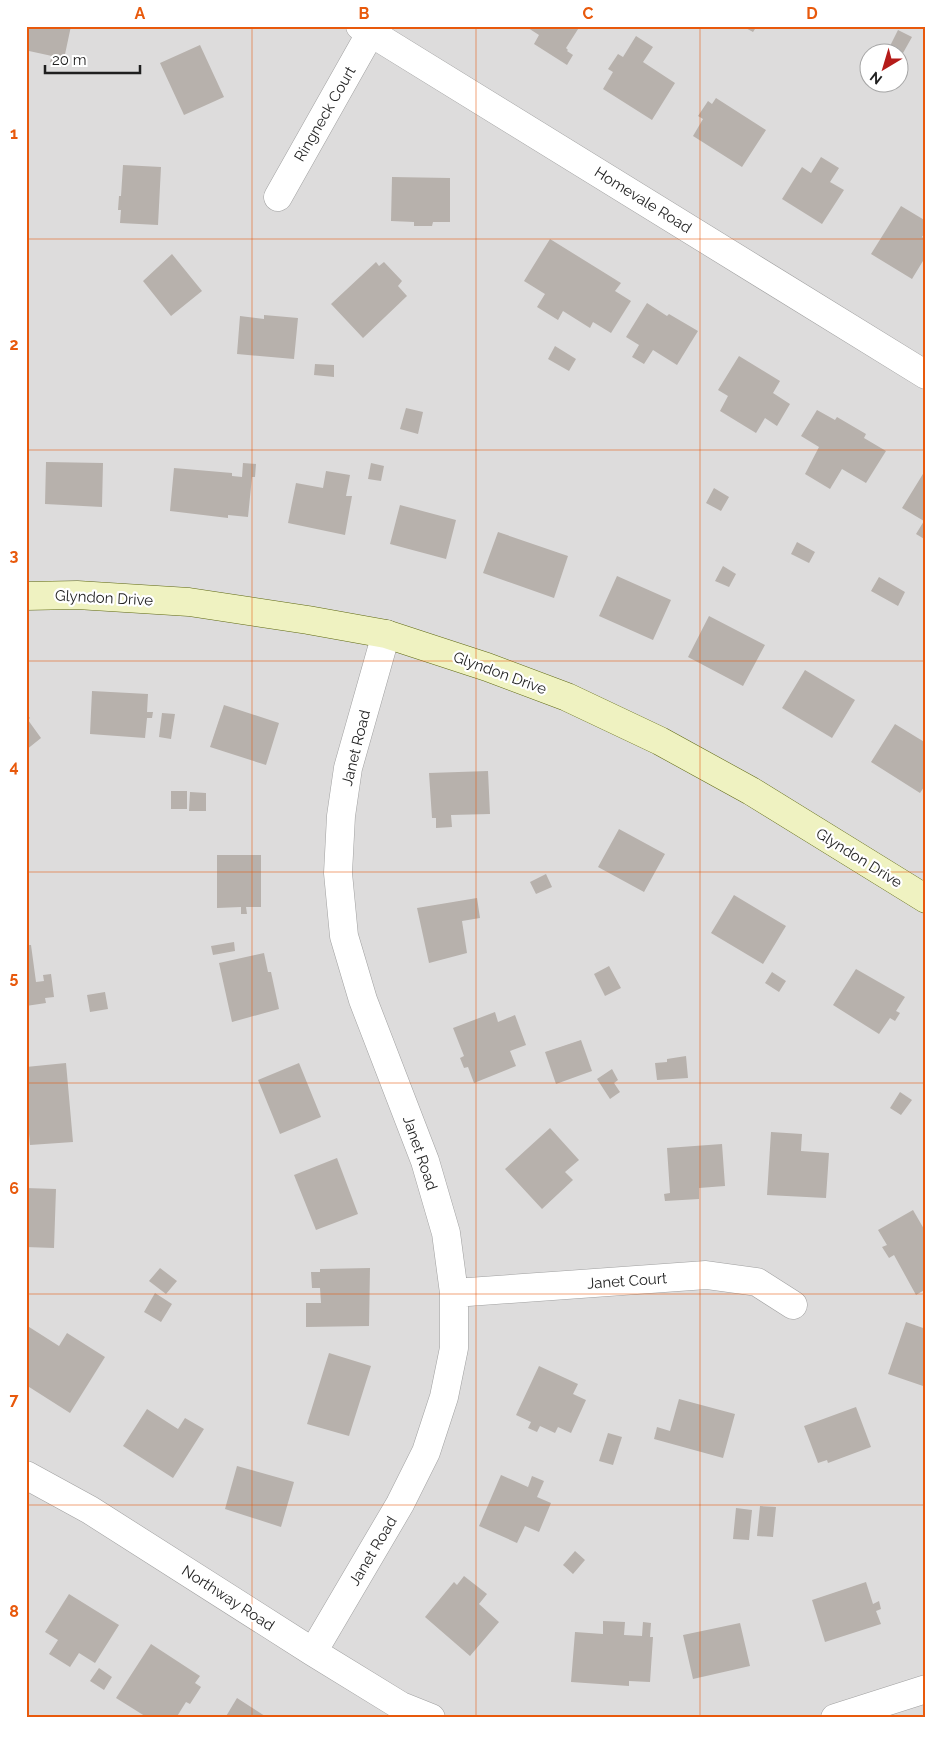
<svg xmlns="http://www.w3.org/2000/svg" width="952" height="1744" font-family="Raleway,sans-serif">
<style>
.residential{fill:#dddcdc;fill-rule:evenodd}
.building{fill:#b7b1ac}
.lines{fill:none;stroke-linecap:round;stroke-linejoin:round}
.street-casing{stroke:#a0a0a0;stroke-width:29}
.secondary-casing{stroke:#5f6913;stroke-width:29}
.street{stroke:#fff;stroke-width:28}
.secondary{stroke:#eff2c1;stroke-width:28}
.grid{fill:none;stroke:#e8590c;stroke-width:1;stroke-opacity:0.55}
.labels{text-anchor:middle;stroke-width:4.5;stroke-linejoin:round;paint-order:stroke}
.street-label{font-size:15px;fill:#1f1f1f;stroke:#fff}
.neatline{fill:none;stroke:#e8590c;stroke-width:2}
.grid-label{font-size:16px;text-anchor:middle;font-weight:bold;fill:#e8590c}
</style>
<rect width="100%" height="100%" fill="#eeece6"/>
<path class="residential" d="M26 26H926V1718H26ZM870 52H900V82H870Z"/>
<path class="building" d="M26 26H71L64 59 61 58 60 65 50 62 52 56 29 51 26 63Z
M525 26H580L566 48 568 50 567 51 573 55 567 65 534 44 539 35Z
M742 26H757L753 32Z
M898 30 912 37 903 53 890 46Z
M636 36 653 47 643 62 675 83 652 120 603 89 613 72 608 69 618 54 623 57Z
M200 45 224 97 184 115 160 63Z
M890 48 899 52H887Z
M716 98 766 130 742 167 693 136 703 119 698 116 708 101 712 104Z
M821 157 839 168 830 182 844 190 822 224 782 199 802 167 811 173Z
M123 165 161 167 158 225 120 223 121 210H118L119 196H121Z
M392 177 450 178V222H433L432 226H414V222L391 221Z
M901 206 926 221V231L922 237 926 240V256L912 279 871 254Z
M550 239 621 283 615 291 631 301 611 333 593 322 590 328 563 311 558 320 537 307 545 294 524 281Z
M172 254 202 291 171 316 143 281Z
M376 262 379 266 384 262 402 281 398 286 407 296 363 338 331 304Z
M647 303 667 316 669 314 698 331 677 365 653 350 644 364 632 357 639 345 626 337Z
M264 315 298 318 294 359 237 354 240 316 264 319Z
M555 346 576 359 569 371 548 359Z
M739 356 780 381 773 393 790 404 777 426 765 418 756 433 720 411 728 396 718 390Z
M315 364 334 365V377L314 375Z
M406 408 423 412 418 434 400 429Z
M817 410 835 420 837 417 866 434 864 438 886 451 866 483 842 469 830 489 805 474 819 447 801 436Z
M46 462 103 463 102 507 45 504Z
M243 463 256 464 255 477H252L248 517 228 515V518L170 511 174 468 232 473V476L242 477Z
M371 463 384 466 381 481 368 479Z
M926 469V540L916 534 924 521 902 508Z
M326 471 350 475 346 496H352L345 535 288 523 296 483 323 488Z
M714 488 729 497 721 511 706 503Z
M400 505 456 520 446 559 390 544Z
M498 532 568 556 554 598 483 573Z
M797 542 815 552 809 563 791 554Z
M723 566 736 574 729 587 715 581Z
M617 576 671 600 653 640 599 616Z
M879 577 905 592 898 606 871 591Z
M709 616 765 645 743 686 688 657Z
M805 670 855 700 832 738 782 708Z
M92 691 148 694 147 712H153L152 718H147L145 738 90 734Z
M224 705 279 723 266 765 210 747Z
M26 713 30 718 28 720 41 738 26 750Z
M162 713 175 714 171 739 159 737Z
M895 724 926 743V784L920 793 871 762Z
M488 771 490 814 451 815 452 827 436 828V818H432L429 773Z
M171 791H187V809H171Z
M190 792 206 793V811H189Z
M619 829 665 854 644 892 598 867Z
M217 855H261V907H246L247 914H241V907L217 908Z
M546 874 552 887 536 894 530 882Z
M734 895 786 926 763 964 711 933Z
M477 898 480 918 462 921 467 953 429 963 417 908Z
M234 942 235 951 213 955 211 946Z
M26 945H31L36 982 44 981 43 975 51 974 54 997 45 998 46 1003 26 1006Z
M264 953 268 972H271L279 1009 232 1022 219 963Z
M609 966 621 988 605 996 594 974Z
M856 969 905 997 896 1011 900 1013 895 1021 890 1018 879 1034 833 1005Z
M772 972 786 981 779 992 765 983Z
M105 992 108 1009 90 1012 87 995Z
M495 1012 498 1022 515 1015 526 1045 510 1051 516 1066 474 1083 468 1067 464 1068 460 1058 464 1056 453 1028Z
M581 1040 592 1071 556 1084 545 1052Z
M686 1056 688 1078 657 1080 655 1063 667 1062V1059Z
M66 1063 73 1142 30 1145 26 1099V1067Z
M299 1063 321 1117 280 1134 258 1080Z
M612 1069 618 1080 614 1083 620 1092 610 1099 597 1079Z
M900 1092 912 1100 901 1115 890 1108Z
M550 1128 579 1160 565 1172 573 1180 542 1209 505 1169Z
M771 1132 802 1134 801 1151 829 1153 826 1198 767 1195Z
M722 1144 725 1186 699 1188V1199L665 1201 664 1194 670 1193 667 1148Z
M337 1158 358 1214 316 1230 294 1175Z
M26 1188 56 1189 54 1248 26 1247Z
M913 1210 924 1229 926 1228V1289L916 1295 894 1255 889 1258 882 1247 887 1245 878 1230Z
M160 1268 177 1281 166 1294 149 1281Z
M370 1268 369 1326 306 1327V1303H321L320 1288H312L311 1272H320V1269Z
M155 1293 172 1304 161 1322 144 1312Z
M906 1322 926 1329V1387L888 1374Z
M26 1325 59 1346 67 1333 105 1357 70 1413 26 1385Z
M329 1353 371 1366 349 1436 307 1424Z
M539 1366 578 1384 573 1394 586 1400 571 1433 558 1427 555 1433 540 1426 537 1432 528 1428 531 1422 516 1415Z
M679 1399 735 1414 723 1458 654 1439 657 1427 670 1431Z
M856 1407 871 1447 828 1463 827 1460 818 1463 804 1426Z
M147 1409 178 1429 185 1418 204 1429 173 1478 123 1446Z
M608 1433 622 1437 613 1465 599 1461Z
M237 1466 294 1482 281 1527 225 1509Z
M501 1475 528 1487 532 1476 544 1481 537 1497 551 1503 539 1532 525 1526 517 1543 479 1526Z
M760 1506 776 1507 773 1537 757 1536Z
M736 1508 752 1510 749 1540 733 1539Z
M575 1551 585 1560 573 1574 563 1565Z
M464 1576 487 1594 479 1604 499 1622 470 1656 425 1617 454 1582 457 1585Z
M866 1582 873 1604 879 1601 881 1609 876 1611 881 1624 825 1642 812 1600Z
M69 1594 119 1625 95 1663 79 1653 70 1667 49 1654 58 1640 45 1632Z
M603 1621 625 1622 624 1635 642 1636 643 1622 651 1623 650 1637H653L650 1682 629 1681V1686L571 1682 575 1632 603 1634Z
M740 1623 750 1666 693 1679 683 1635Z
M151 1644 200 1676 195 1683 201 1687 190 1704 186 1702 176 1718H148L116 1698Z
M99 1668 112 1677 104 1690 90 1681Z
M237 1698 268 1718H225Z"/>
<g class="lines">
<defs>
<path id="street" d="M360 26 926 375
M278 197 371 32
M454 1293 706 1275 757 1282 793 1305
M26 1475 90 1510 313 1652 401 1706 431 1718
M313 1652 400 1504 426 1452 444 1397 454 1348V1293L446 1233 425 1161 363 1000 344 936 338 873 341 816 348 768 386 634
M835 1718 926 1689"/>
<path id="secondary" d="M26 596 77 595 189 602 308 620 386 634 487 667 567 697 660 741 751 791 926 899"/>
</defs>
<use href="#street" class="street-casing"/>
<use href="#secondary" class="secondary-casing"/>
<use href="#street" class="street"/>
<use href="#secondary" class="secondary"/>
</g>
<path class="grid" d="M252 26V1718M476 26V1718M700 26V1718M26 239H926M26 450H926M26 661H926M26 872H926M26 1083H926M26 1294H926M26 1505H926"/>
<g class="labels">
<g class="street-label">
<text transform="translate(325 114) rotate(-60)" y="5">Ringneck Court</text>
<text transform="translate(643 200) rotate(32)" y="5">Homevale Road</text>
<text transform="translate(104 598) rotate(3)" y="5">Glyndon Drive</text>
<text transform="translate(500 673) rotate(20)" y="5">Glyndon Drive</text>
<text transform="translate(356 748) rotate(-76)" y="5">Janet Road</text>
<text transform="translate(859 858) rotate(32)" y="5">Glyndon Drive</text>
<text transform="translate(420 1153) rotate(71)" y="5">Janet Road</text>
<text transform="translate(627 1281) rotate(-4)" y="5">Janet Court</text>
<text transform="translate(373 1551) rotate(-59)" y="5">Janet Road</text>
<text transform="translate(228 1598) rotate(33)" y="5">Northway Road</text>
</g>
</g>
<rect width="952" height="1744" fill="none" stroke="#ffffff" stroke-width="55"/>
<g transform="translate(884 68) rotate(218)"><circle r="24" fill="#ffffff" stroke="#a5a5a5"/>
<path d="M0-4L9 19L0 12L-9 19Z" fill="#b51b19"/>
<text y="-8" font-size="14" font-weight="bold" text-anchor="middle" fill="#1f1f1f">N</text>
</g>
<path d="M45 65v8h95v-8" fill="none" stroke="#1f1f1f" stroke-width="2.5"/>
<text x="52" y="65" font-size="15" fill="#1f1f1f" stroke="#ffffff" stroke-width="4" paint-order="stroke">20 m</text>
<rect x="28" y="28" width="896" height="1688" class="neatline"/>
<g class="grid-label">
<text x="140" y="19">A</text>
<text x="364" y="19">B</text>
<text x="588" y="19">C</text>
<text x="812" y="19">D</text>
<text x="14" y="139">1</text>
<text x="14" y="350">2</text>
<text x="14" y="561">3</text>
<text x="14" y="772">4</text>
<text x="14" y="983">5</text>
<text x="14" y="1194">6</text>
<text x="14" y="1405">7</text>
<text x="14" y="1617">8</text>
</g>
</svg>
